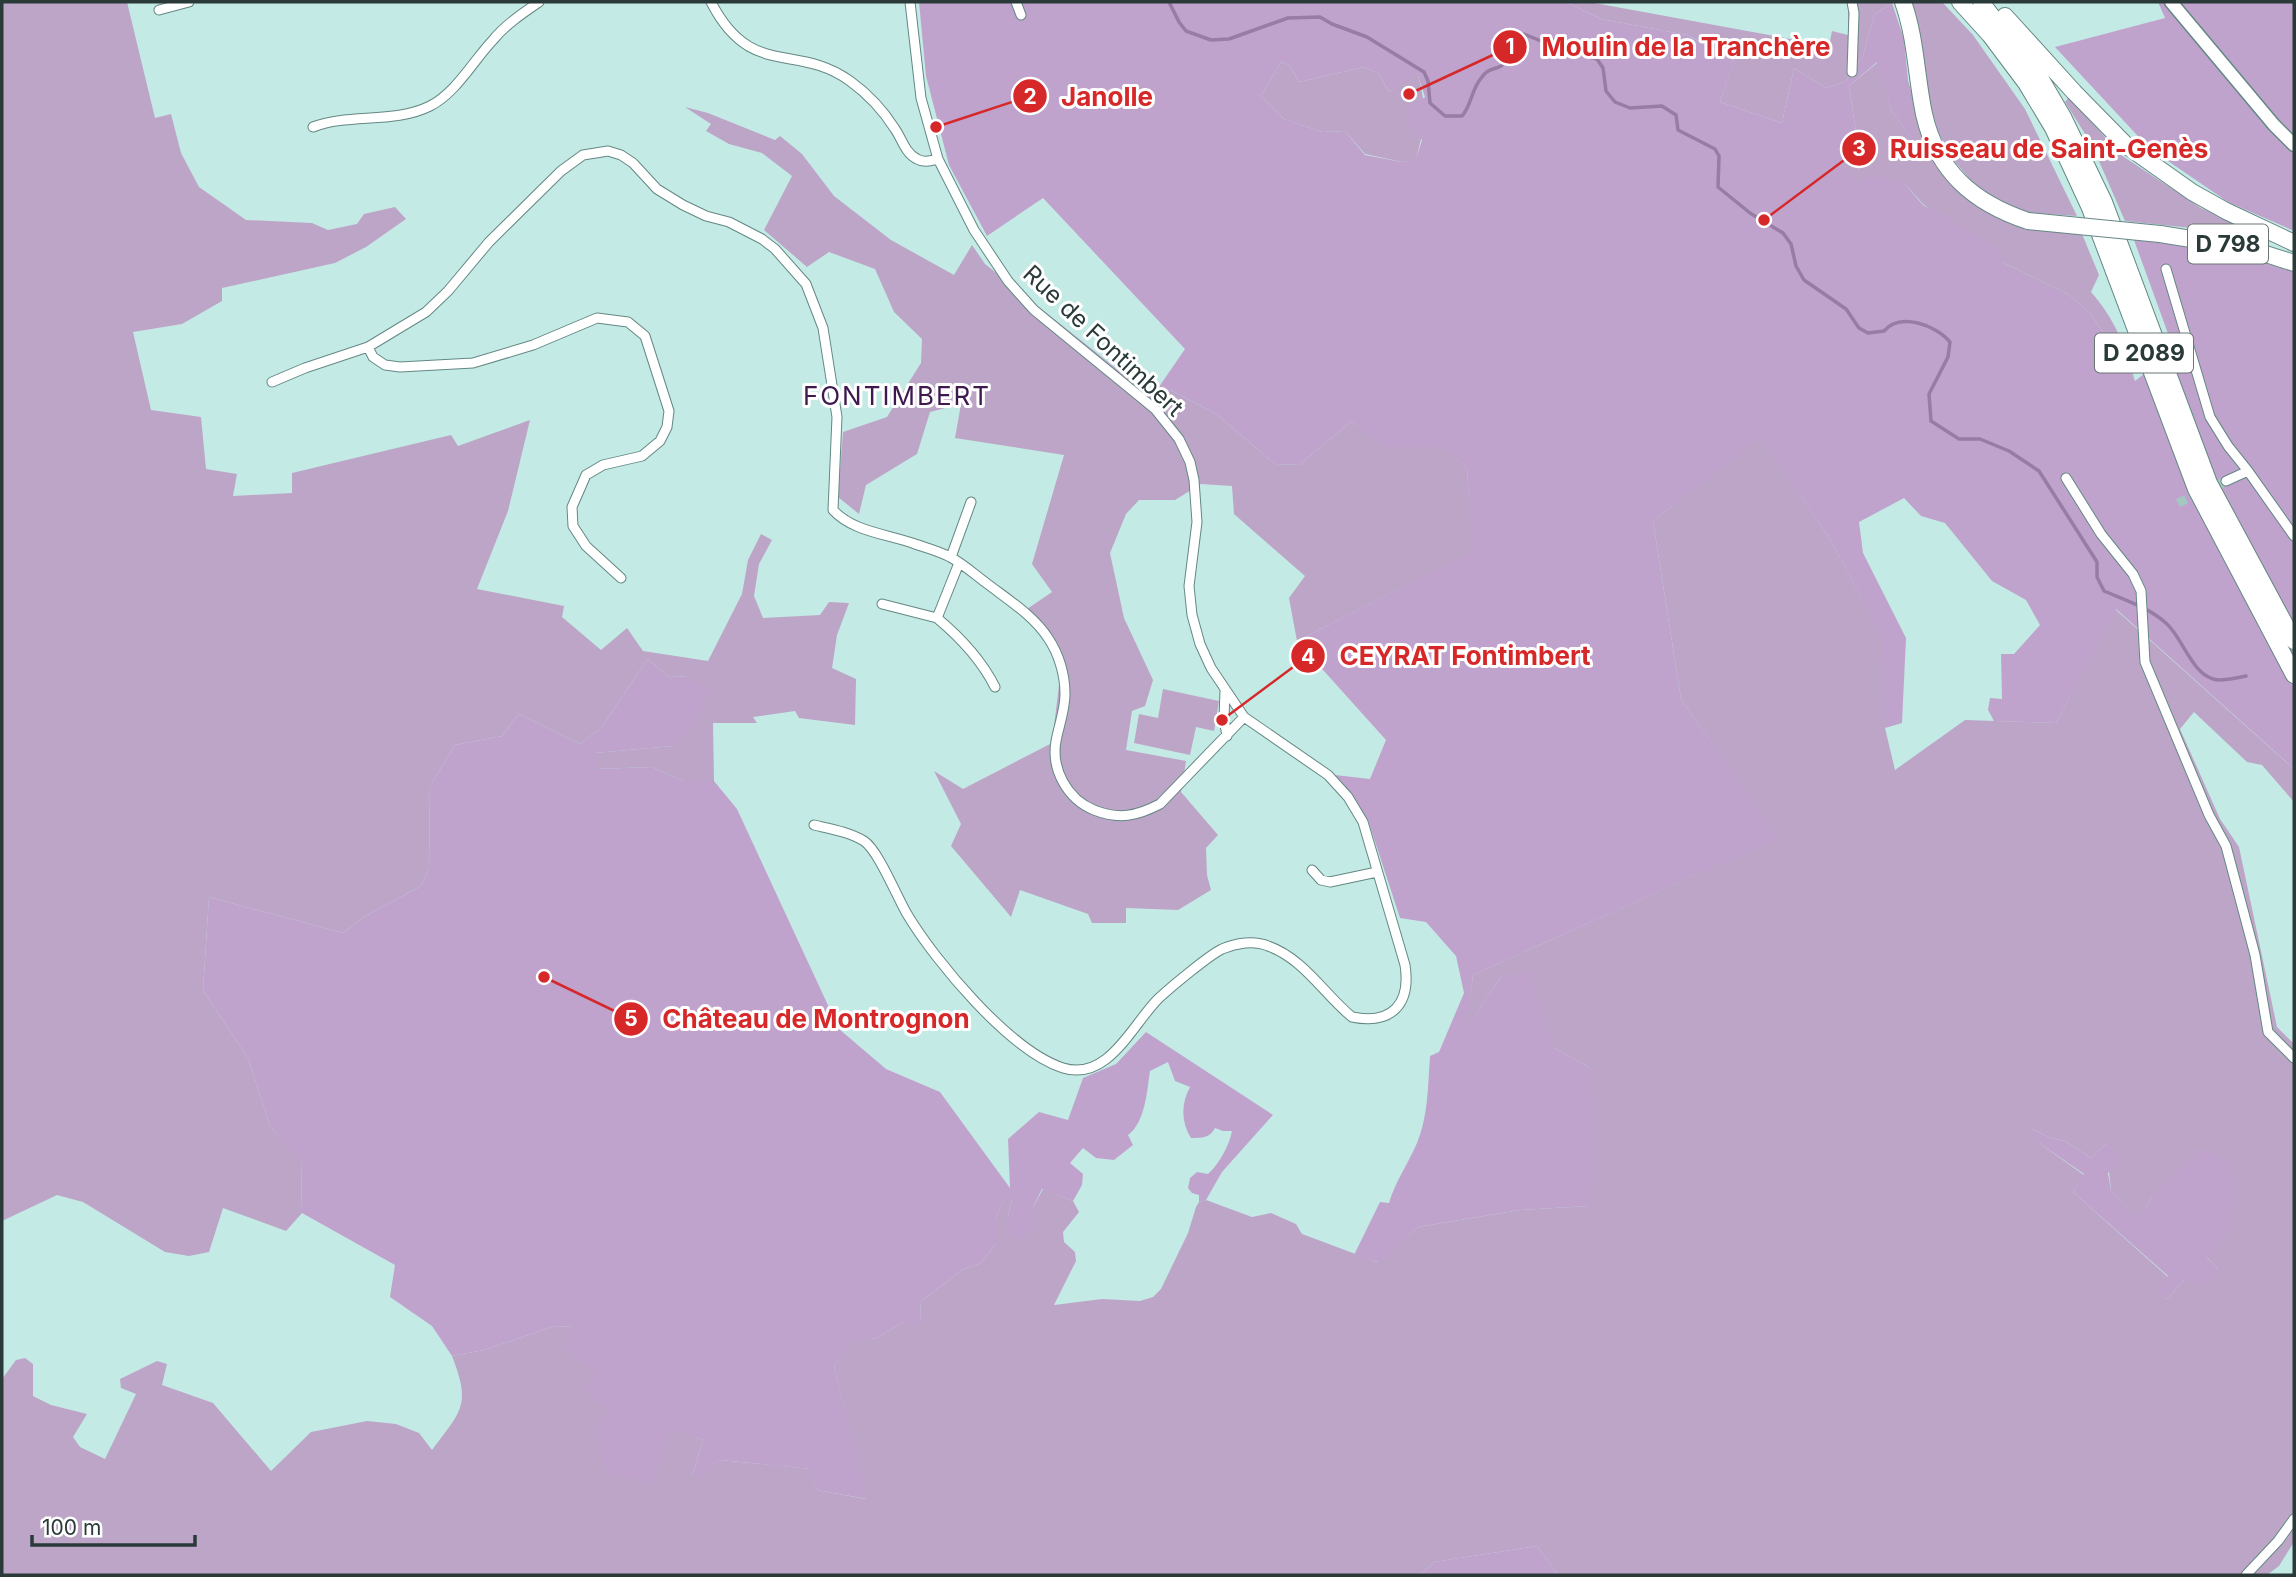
<svg xmlns="http://www.w3.org/2000/svg" width="2296" height="1577" font-family="Inter,sans-serif">
<style>
.green{fill:#bda5c8;fill-rule:evenodd}
.forest{fill:#c0a3cd;fill-rule:evenodd}
.lines{fill:none;stroke-linecap:round;stroke-linejoin:round}
.stream{stroke:#977ca3;stroke-width:3.5}
.minor-tunnel{stroke:#a5c7c2;stroke-width:9;stroke-dasharray:9 4.5;stroke-linecap:butt}
.minor-casing{stroke:#648884;stroke-width:11}
.secondary-casing{stroke:#648884;stroke-width:15}
.trunk-casing{stroke:#648884;stroke-width:18}
.minor{stroke:#fff;stroke-width:9}
.secondary{stroke:#fff;stroke-width:12}
.trunk{stroke:#fff;stroke-width:16}
.trunk-bridge-casing{stroke:#648884;stroke-width:18;stroke-linecap:butt}
.trunk-bridge{stroke:#fff;stroke-width:16}
.labels{text-anchor:middle;stroke-width:6;stroke-linejoin:round;paint-order:stroke}
.shield{fill:#fff;stroke:#6a7574;stroke-width:2}
.shield-label{font-size:23px;font-weight:bold;fill:#2a3a38}
.street-label{font-size:24px;fill:#2a3a38;stroke:#fff}
.neighbourhood-label{font-size:26px;letter-spacing:2px;fill:#3f184e;stroke:#fff}
.leader{fill:none;stroke:#d62828;stroke-width:2.5}
.callout-dot{fill:#d62828;stroke:#fff;stroke-width:2.5}
.mark-label{font-size:21px;text-anchor:middle;font-weight:bold;fill:#fff}
.callout-label{font-size:26px;text-anchor:middle;font-weight:bold;fill:#d62828;stroke:#fff;stroke-width:6;stroke-linejoin:round;paint-order:stroke}
</style>
<rect width="100%" height="100%" fill="#c4eae5"/>
<path class="green" d="M2 2H127L155 118 171 114 181 153 199 187 246 220 312 223 328 230 357 224 364 214 395 207 406 219 366 247 335 263 222 288V301L182 324 133 332 151 410 201 417 206 469 237 474 233 496 292 493V473L451 435 458 446 530 420 508 511 477 589 564 606 562 617 601 650 627 628 643 651 708 661 742 594 748 560 761 534 772 540 759 564 754 596 763 618 820 615 829 602 849 603 837 635 832 668 856 679 855 725 799 718 795 711 753 717 757 723H713L714 781H683L652 767 595 769 594 753 673 746 688 676 669 677 648 659 601 728 580 744 519 714 502 736 455 745 430 786 429 869 421 886 364 917 343 933 209 897 203 990 248 1058 271 1128 301 1159 302 1213 286 1231 223 1208 209 1252 189 1256 165 1252 83 1202 57 1195 2 1221Z
M1566 2H1589L1829 46 1832 31 1848 35V2L1892 3 1874 15 1863 56 1845 82 1826 88 1794 68 1782 123 1720 102 1734 59 1687 35 1601 19Z
M1909 2H1942L1973 35 2025 109 2077 216 2033 213 2004 206 1977 187 1953 160 1938 132 1928 100 1926 74 1917 22Z
M1281 62 1289 65 1299 82 1364 67 1379 74 1389 92 1417 72C1427 104 1425 127 1416 160L1402 162 1365 154 1345 131 1322 132 1284 119 1261 96Z
M1878 62 1891 110 1913 140 1907 77 1927 144 1975 204 2082 234 2099 275 2091 292C2115 319 2125 346 2135 381L2090 313 2068 294 2004 263 1923 204 1904 183 1857 184 1839 161 1858 145 1849 86Z
M2069 97 2121 155 2201 208 2257 233 2253 243 2191 228 2125 221 2092 145 2065 102Z
M685 107 708 113 775 140 780 136 802 154 834 196 891 240 954 275 972 245 985 264 1152 397 1170 390 1215 413 1275 464 1299 465 1352 421 1386 446 1444 447 1467 468 1473 552 1297 641 1289 598 1305 576 1234 514 1232 486 1201 484 1175 500H1139L1126 514 1110 553 1124 618 1153 680 1145 706 1132 711 1126 750 1186 761 1181 792 1218 835 1206 848 1207 875 1211 890 1178 910 1126 908V923H1092L1088 914 1020 890 1011 917 951 846 961 824 934 771 963 789 1052 743 1062 660 1027 609 1052 592 1032 564 1064 455 955 438 961 404 930 412 917 454 866 485 859 514 838 497 843 432 887 417 921 363 922 339 894 312 875 269 829 252 807 267 764 230 792 176 762 153 729 144 706 131 711 124Z
M1761 435 1831 541 1885 641V728L1895 770 1965 720 2056 723 2115 609 2294 769V802L2262 765 2247 762 2194 712 2180 729 2220 819 2239 847 2277 1027 2294 1044V1542L2279 1566 2267 1575H1558L1537 1546 1434 1562 1421 1575H2V1379L16 1360 25 1358 33 1364V1396L51 1405 87 1414 73 1437 80 1447 105 1459 136 1394 121 1388 120 1379 157 1361 167 1364 162 1385 213 1403 271 1471 311 1432 367 1421 396 1424 419 1433 432 1450C462 1410 471 1405 452 1356L484 1350 555 1326 574 1327 670 1428 703 1440 692 1476 720 1460 812 1469 817 1490 866 1499 834 1366 850 1341 878 1338 902 1322 913 1324 921 1319 920 1302 962 1270 981 1263 996 1244V1218L1005 1196 1012 1199 1008 1216 1033 1207 1043 1189 1073 1201 1079 1212 1063 1232 1064 1242 1075 1252 1076 1261 1054 1305 1102 1299 1140 1301 1153 1297 1161 1289 1188 1233 1196 1207 1199 1202 1206 1200 1252 1217 1271 1213 1296 1224 1302 1234 1377 1262 1418 1227 1520 1210 1589 1206V1067L1554 1048 1501 977 1466 1029 1473 975 1777 838 1681 699 1653 521ZM2032 1129 2050 1138 2065 1141 2091 1158 2106 1144 2111 1190 2138 1221 2152 1196 2218 1269 2184 1280 2167 1299 2158 1292 2168 1277 2073 1192 2084 1175 2042 1145Z
M1163 689 1219 701 1214 731 1196 727 1190 755 1134 743 1139 714 1158 718Z"/>
<path class="forest" d="M919 2H1566L1601 19 1687 35 1734 60 1720 102 1782 123 1794 68 1826 88 1845 82 1863 56 1874 15 1892 3 1904 39 1914 142 1891 110 1877 62 1849 86 1858 145 1840 162 1857 183 1867 174 1904 183 1923 205 1954 221 1997 249 2004 263 2068 294 2090 313 2135 381 2174 350 2134 240 2214 247 2294 272V769L2116 609 2056 723 1994 721 1988 710 1990 698 2002 699 2001 654H2014L2040 625 2026 600 1992 581 1945 523 1921 516 1904 498 1859 522 1863 553 1906 638 1902 723 1885 728 1884 640 1831 541 1761 436 1653 521 1681 699 1778 838 1473 975 1467 1027 1501 977 1529 972 1554 1048 1589 1067 1595 1150 1589 1206 1520 1210 1418 1227 1378 1262 1354 1255 1380 1202 1389 1203C1395 1182 1408 1164 1417 1143 1428 1117 1428 1085 1430 1056L1439 1052 1464 993 1456 956 1426 922 1400 918 1368 820 1335 775 1370 779 1386 740 1297 641 1472 552 1467 468 1443 447H1386L1352 421 1299 465 1275 464 1215 413 1170 390 1152 397 1185 349 1043 198 987 236 949 165 926 76ZM1281 62 1289 65 1299 82 1364 67 1379 74 1389 92 1417 73 1425 97 1407 108 1406 122 1422 140 1416 159 1402 162 1365 155 1345 131 1322 132 1284 119 1261 96Z
M2158 2H2294V231L2228 202 2149 148 2055 47 2165 18Z
M648 659 669 677 688 676 709 690 694 724 673 746 595 753V769L652 767 683 781H714L737 809 839 1029 886 1069 940 1092 1010 1188 1008 1139 1039 1112 1068 1120 1083 1078 1116 1064 1146 1032 1273 1115 1222 1172 1206 1200 1199 1202V1195L1192 1193 1188 1188 1190 1178 1197 1172 1208 1174C1219 1164 1229 1146 1232 1131H1223L1215 1128C1210 1138 1202 1138 1191 1138 1181 1122 1181 1103 1190 1087L1175 1081 1168 1062 1150 1071C1147 1091 1145 1123 1128 1135L1133 1145 1114 1160 1096 1158 1083 1148 1070 1163 1083 1174 1082 1185 1073 1201 1042 1189 1033 1207 1035 1226 1025 1237 1012 1239 1008 1216 1012 1199 1005 1197 996 1218V1244L981 1263 962 1270 920 1302 921 1319 913 1325 902 1322 878 1338 850 1342 834 1366 867 1499 817 1490 811 1469 720 1460 709 1467 707 1475 692 1476 703 1440 670 1429 653 1483 606 1472 597 1429 608 1409 585 1390 597 1373 566 1350 573 1327 555 1326 484 1350 452 1356 432 1326 390 1297 395 1265 302 1213 301 1160 271 1128 248 1058 203 990 209 897 343 933 364 917 421 886 429 869 430 786 455 745 502 736 519 714 580 744 601 728Z
M2030 1128 2050 1138 2065 1141 2091 1158 2107 1143 2122 1160 2108 1173 2111 1190 2138 1220 2152 1196 2204 1148 2227 1160 2235 1193 2227 1235 2207 1257 2218 1269 2206 1284 2184 1280 2167 1299 2157 1292 2168 1276 2073 1192 2084 1174 2042 1145Z
M1537 1546 1558 1575H1421L1434 1562Z"/>
<g class="lines">
<path class="stream" d="M1169 2 1179 22 1186 31 1211 40 1229 39 1288 18 1320 17 1332 24 1367 37 1424 72 1428 81 1430 103 1445 116H1462C1472 105 1471 89 1482 77 1487 69 1493 70 1501 66 1510 60 1516 43 1524 34L1541 41 1562 39 1579 49 1586 56 1597 59 1603 68 1606 91 1615 102 1630 108 1662 106 1676 115 1678 130 1715 149 1719 156 1718 187 1750 213 1783 233 1791 244 1796 266 1804 280 1846 309 1859 328 1868 333 1884 331C1900 312 1936 325 1950 342L1948 357 1929 394 1931 421 1959 439H1980L2009 451 2039 471 2097 562V577L2104 591C2125 600 2150 608 2167 624 2184 640 2193 678 2218 680 2227 680 2237 678 2246 676"/>
<path class="minor-tunnel" d="M2178 503 2226 481"/>
<defs>
<path id="minor" d="M711 2C751 80 796 42 850 81 868 94 883 110 895 129 902 139 905 153 917 159 924 163 930 161 938 159
M1016 2 1021 15
M159 10 189 2
M1852 72 1854 13 1852 2
M313 127C349 113 394 124 430 106 456 93 473 61 493 40 505 25 523 13 539 2
M2166 269 2210 417 2228 446 2248 471 2294 536
M368 347 373 357 385 365 400 367 473 363 533 345 597 318 628 322 645 336 669 411 667 427 660 441 642 456 603 465 586 475 572 507 573 526 586 546 621 578
M272 382 305 368 368 347 426 312 448 291 489 242 561 171 583 155 608 151 621 155 633 163 657 189 683 205 706 216 729 222 762 239 775 249 806 284 823 328 837 417 833 510C853 532 888 534 915 544 927 548 939 551 950 557 962 563 974 574 985 582 1007 599 1033 615 1048 638 1059 654 1065 675 1065 694 1065 710 1059 725 1056 741 1051 769 1067 799 1094 810 1119 820 1137 816 1160 804L1244 717
M2066 478 2101 534 2133 574 2141 591 2145 662 2209 815 2226 846 2255 955 2268 1032 2294 1058
M2226 481 2248 471
M951 557 971 502
M882 604 937 618 959 563
M937 618C961 638 981 659 995 687
M1225 690 1224 719 1227 736
M814 825C831 829 849 832 864 841 878 850 897 897 907 914 935 961 1010 1051 1063 1068 1109 1082 1133 1023 1159 998 1171 987 1208 956 1222 949 1236 943 1254 940 1268 946 1303 958 1325 995 1352 1017 1392 1025 1411 1004 1405 965L1363 822 1348 797 1328 775 1244 717 1211 668 1200 644 1192 615 1189 586 1197 522 1194 480 1190 462 1179 439 1155 409 1034 310 1008 281 974 230 938 159 921 98 910 2
M1312 870 1321 880 1330 882 1377 872
M2246 1575 2278 1541 2294 1519"/>
<path id="secondary" d="M2171 2 2274 125 2294 145"/>
<path id="trunk" d="M1903 2C1916 38 1916 76 1924 114 1937 172 1974 203 2028 221
M1960 2 1990 35 2026 83 2053 128 2090 208 2196 489 2294 675
M1981 2 2042 81 2063 117 2104 202 2209 483 2294 641
M2005 16 2074 92 2127 146 2192 192 2226 211 2294 243
M2160 234 2247 248 2294 263"/>
</defs>
<use href="#minor" class="minor-casing"/>
<use href="#secondary" class="secondary-casing"/>
<use href="#trunk" class="trunk-casing"/>
<use href="#minor" class="minor"/>
<use href="#secondary" class="secondary"/>
<use href="#trunk" class="trunk"/>
<defs>
<path id="trunk-bridge" d="M2028 221 2160 234"/>
</defs>
<use href="#trunk-bridge" class="trunk-bridge-casing"/>
<use href="#trunk-bridge" class="trunk-bridge"/>
</g>
<g class="labels">
<g class="shield">
<rect x="2188" y="224.5" width="80" height="39" rx="5"/>
<rect x="2095" y="333.5" width="98" height="39" rx="5"/>
</g>
<g class="shield-label">
<text x="2228" y="252">D 798</text>
<text x="2144" y="361">D 2089</text>
</g>
<g class="street-label">
<text transform="translate(1103 341) rotate(43)" y="8">Rue de Fontimbert</text>
</g>
<g class="neighbourhood-label">
<text x="897" y="405">FONTIMBERT</text>
</g>
</g>
<path class="leader" d="M1409 94L1510 47M936 127L1030 96M1764 220L1859 149M1222 720L1308 656M544 977L631 1019"/>
<g class="callout-dot">
<circle cx="1409" cy="94" r="7"/>
<circle cx="936" cy="127" r="7"/>
<circle cx="1764" cy="220" r="7"/>
<circle cx="1222" cy="720" r="7"/>
<circle cx="544" cy="977" r="7"/>
<circle cx="1510" cy="47" r="18"/>
<circle cx="1030" cy="96" r="18"/>
<circle cx="1859" cy="149" r="18"/>
<circle cx="1308" cy="656" r="18"/>
<circle cx="631" cy="1019" r="18"/>
</g>
<g class="mark-label">
<text x="1510" y="54">1</text>
<text x="1030" y="104">2</text>
<text x="1859" y="156">3</text>
<text x="1308" y="664">4</text>
<text x="631" y="1026">5</text>
</g>
<g class="callout-label">
<text x="1686" y="56">Moulin de la Tranchère</text>
<text x="1107" y="106">Janolle</text>
<text x="2049" y="158">Ruisseau de Saint-Genès</text>
<text x="1465" y="665">CEYRAT Fontimbert</text>
<text x="816" y="1028">Château de Montrognon</text>
</g>
<rect width="2296" height="1577" fill="none" stroke="#2a3a38" stroke-width="7"/>
<path d="M32 1535v10h163v-10" fill="none" stroke="#2a3a38" stroke-width="3.5"/>
<text x="42" y="1535" font-size="21" fill="#2a3a38" stroke="#ffffff" stroke-width="5" paint-order="stroke">100 m</text>
</svg>
